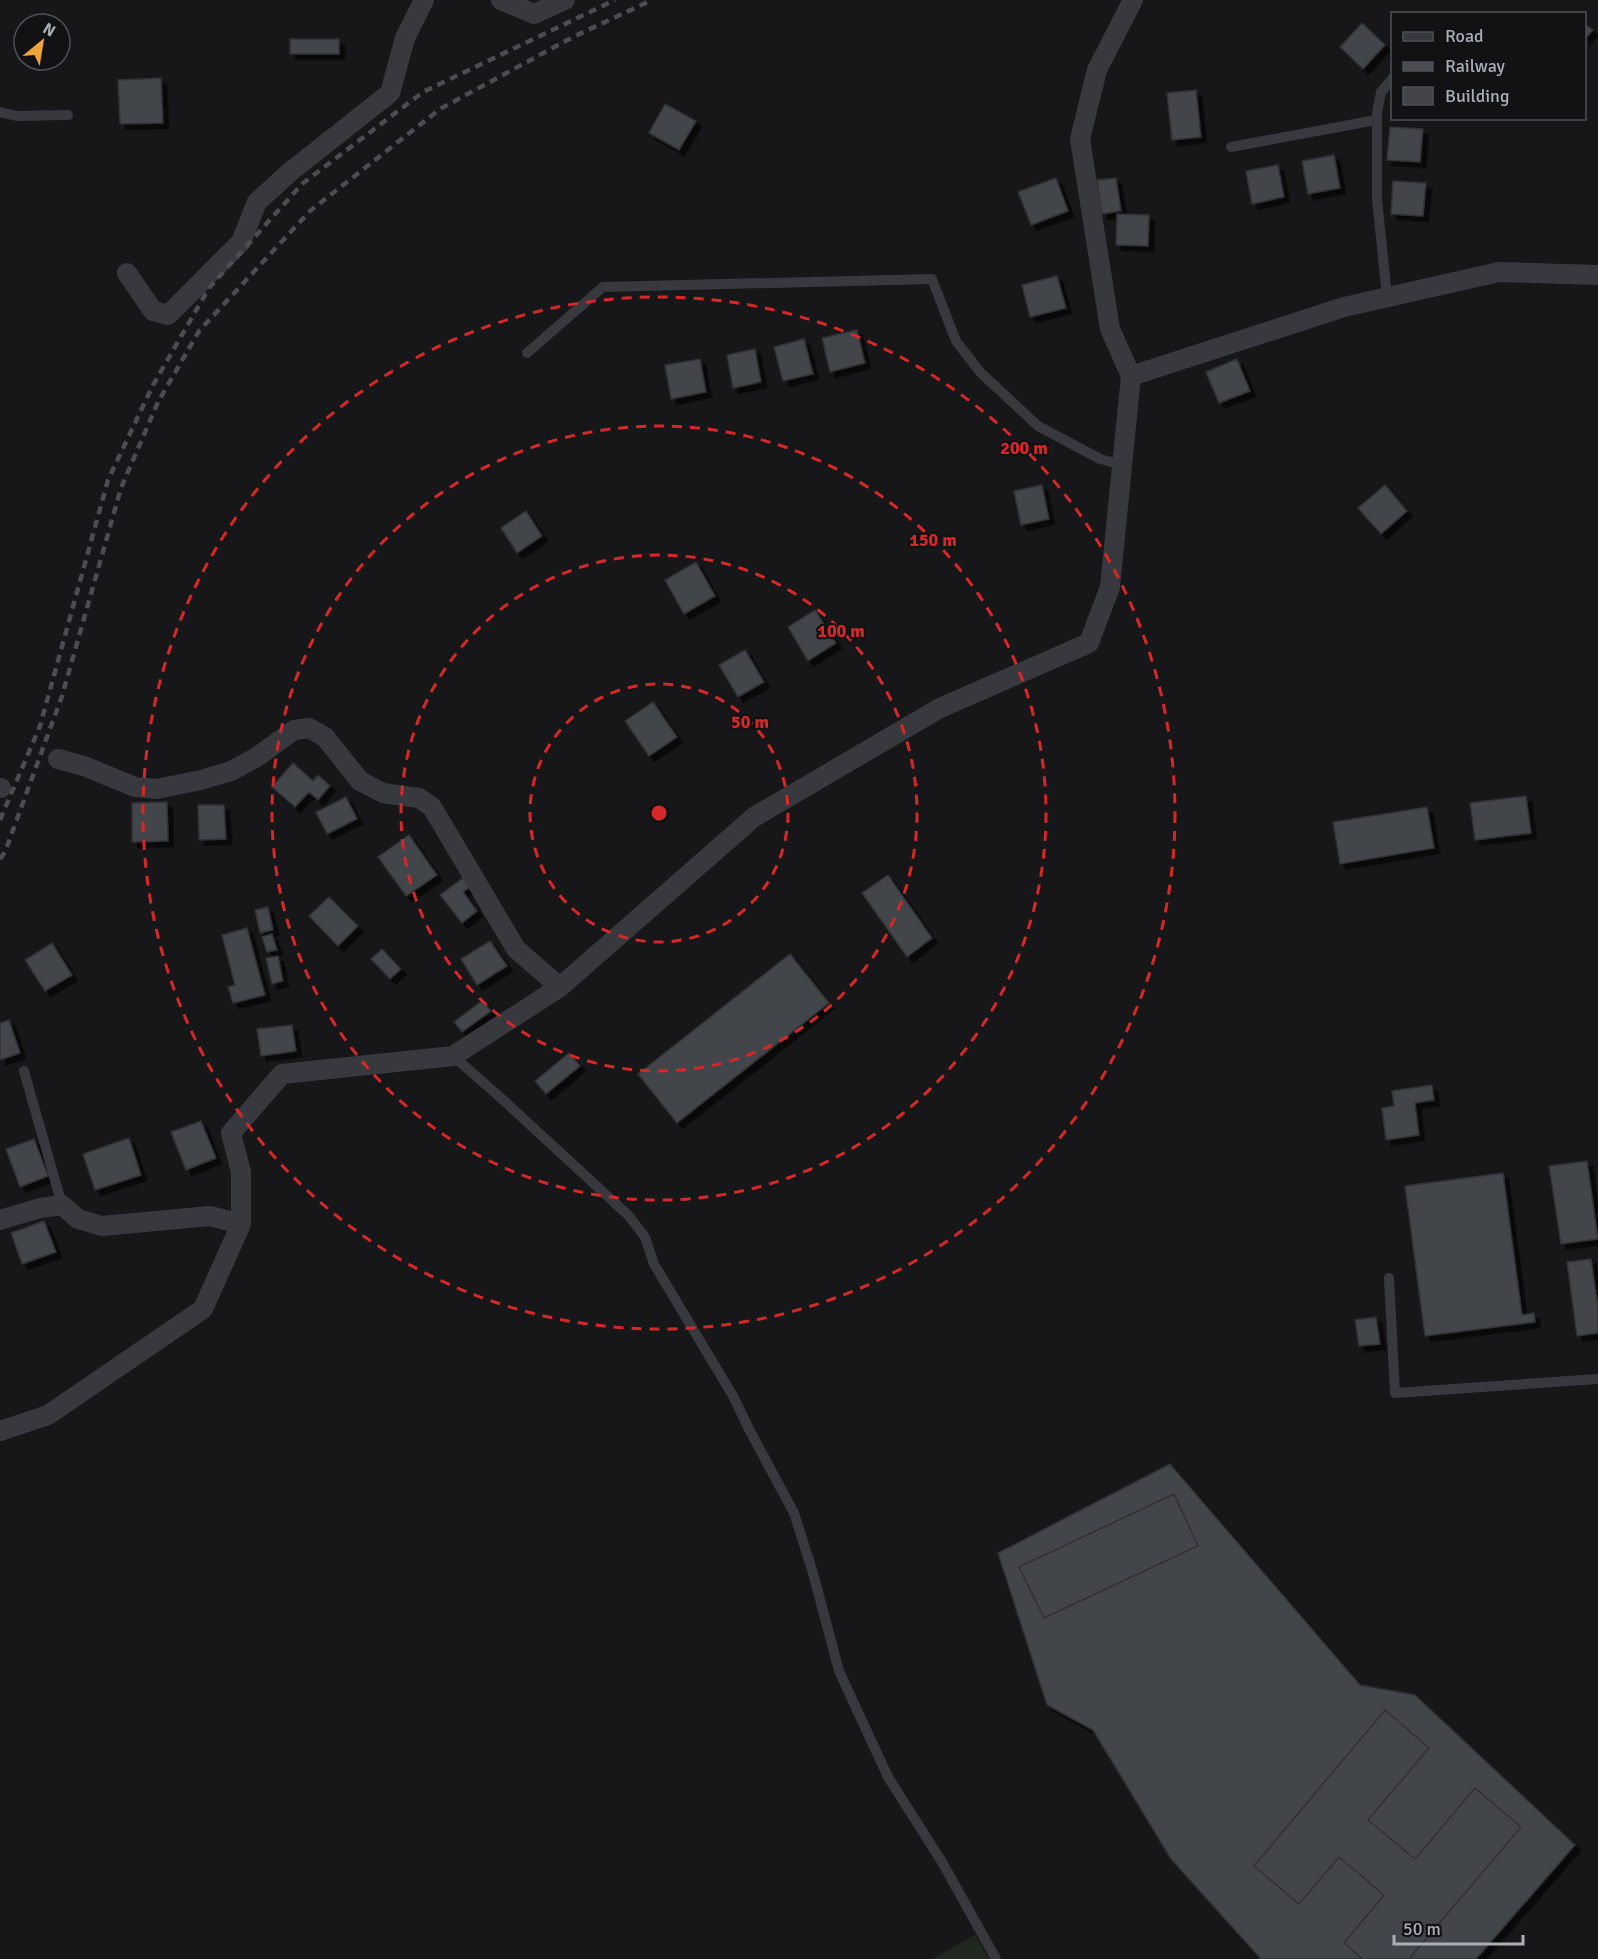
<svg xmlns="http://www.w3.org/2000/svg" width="1598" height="1959" font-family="Signika,sans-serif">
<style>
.green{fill:#1f271f}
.building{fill:#434549;stroke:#313135;stroke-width:1.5;filter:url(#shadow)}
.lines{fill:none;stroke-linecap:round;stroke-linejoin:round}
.lane{stroke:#38393e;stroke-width:10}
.street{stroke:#38393e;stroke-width:20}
.rail{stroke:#4b4d53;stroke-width:4.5;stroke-dasharray:8 6;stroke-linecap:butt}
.ring{fill:none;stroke:#d62828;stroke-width:3;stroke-dasharray:10 8}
.centre{fill:#d62828;stroke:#121214;stroke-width:3}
.ring-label{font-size:18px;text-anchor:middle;font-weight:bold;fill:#d62828;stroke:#121214;stroke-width:4.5;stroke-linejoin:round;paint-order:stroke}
</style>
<defs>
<filter id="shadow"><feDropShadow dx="5.5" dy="5.5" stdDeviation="0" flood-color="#0009"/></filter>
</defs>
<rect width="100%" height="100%" fill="#171719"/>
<path class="green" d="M975 1935 989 1959H932Z"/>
<path class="building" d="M1362 23 1385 45 1363 69 1340 47Z
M1584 24 1593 30 1584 40Z
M290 39H339V54H290Z
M161 78 163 123 120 124 118 80Z
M1196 90 1201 137 1172 140 1167 93Z
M665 104 696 121 679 150 649 133Z
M1390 127 1423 129 1420 162 1387 160Z
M1334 155 1340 188 1308 194 1302 161Z
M1278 165 1284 197 1252 204 1246 171Z
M1056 178 1068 211 1031 225 1018 192Z
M1116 178 1121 211 1102 214 1097 180Z
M1393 181 1426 183 1423 216 1391 214Z
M1117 214 1149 215 1148 246 1116 245Z
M1057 276 1066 308 1030 317 1022 285Z
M857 330 865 363 830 372 822 338Z
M804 339 813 374 783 381 774 347Z
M755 349 761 382 733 388 727 355Z
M700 359 706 392 671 399 665 365Z
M1237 359 1250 391 1219 403 1206 372Z
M1042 485 1049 519 1021 525 1014 491Z
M1385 485 1407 511 1381 534 1358 508Z
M526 511 542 536 517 553 501 528Z
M696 562 715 596 684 614 665 580Z
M815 610 836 643 808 661 788 627Z
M745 650 764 682 738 697 719 665Z
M653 702 677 737 649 756 625 721Z
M293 763 313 781 318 775 330 786 318 800 309 792 295 807 272 787Z
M1526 796 1531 833 1475 840 1470 803Z
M346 797 357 819 327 834 316 812Z
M167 802 168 841 132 842V803Z
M198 805H224L226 839 199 840Z
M1427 807 1434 848 1340 864 1333 822Z
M409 835 437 875 406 896 378 857Z
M888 875 932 938 907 957 862 893Z
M463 878 470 887 463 892 477 911 462 923 440 895Z
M329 897 358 926 338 946 309 916Z
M268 907 273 930 260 933 255 910Z
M247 928 265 995 233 1003 228 987 235 985 222 935Z
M272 934 277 950 267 952 262 937Z
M490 941 507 966 477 985 461 959Z
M52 943 72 975 45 991 25 960Z
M382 949 401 969 390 979 371 959Z
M790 954 829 1003 677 1123 638 1074Z
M278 956 283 981 272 984 266 958Z
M483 1000 491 1011 462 1032 454 1022Z
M9 1020 20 1053 0 1060V1023Z
M292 1025 296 1051 261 1056 257 1029Z
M569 1053 580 1066 546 1094 535 1081Z
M1432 1085 1434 1100 1415 1103 1419 1135 1386 1140 1382 1108 1394 1106 1392 1091Z
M201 1121 216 1158 186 1170 171 1132Z
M129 1138 141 1175 95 1190 83 1154Z
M34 1139 48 1176 20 1187 6 1149Z
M1587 1161 1598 1239 1561 1244 1549 1166Z
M1503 1173 1522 1315 1534 1313 1535 1322 1425 1336 1405 1186Z
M44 1221 56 1252 22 1264 11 1233Z
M1591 1259 1598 1308V1333L1577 1336 1567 1262Z
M1376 1317 1380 1344 1359 1346 1355 1320Z
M1170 1464 1360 1685 1415 1695 1575 1845 1476 1959H1261L1171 1859 1093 1730 1047 1705 998 1553Z
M1174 1494 1198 1546 1044 1618 1019 1567Z
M1385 1710 1429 1748 1368 1820 1415 1859 1475 1788 1521 1827 1409 1959H1363L1344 1943 1384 1895 1339 1857 1299 1904 1254 1866Z"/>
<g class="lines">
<path class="lane" d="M0 112 17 116 68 115
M1231 147 1376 120
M1387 297 1377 199V113L1381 92 1392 79
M527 353 603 287 932 279 956 341 980 372 1038 426 1100 459 1122 465
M453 1056 501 1098 628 1215 645 1237 654 1264 733 1396 750 1431 794 1513 813 1573 839 1671 888 1777 942 1862 996 1959
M24 1071 62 1205
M1389 1278 1395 1393 1598 1379"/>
<path class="street" d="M501 0 534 14 565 0
M127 273 153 311 168 315 241 242 257 202 290 172 390 93 405 38 424 0
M1131 376 1344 307 1499 272 1598 275
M58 759 84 766 135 787 157 789 201 780 231 771 257 757 294 730 309 728 325 737 360 781 383 793 419 798 432 807 516 949 560 987
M0 788H1
M0 1220 40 1208 62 1205 78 1219 102 1226 210 1216 241 1224
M0 1431 48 1415 203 1309 241 1224V1172L231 1133 282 1074 453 1056 560 987 754 817 940 708 1089 643 1110 587 1131 376 1110 329 1080 139 1097 70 1133 0"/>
<path class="rail" d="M0 820 40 726 108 480 153 385 209 288 302 184 423 92 615 0
M0 859 5 852 62 696 121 488 158 402 199 331 310 211 440 109 573 37 652 0"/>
</g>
<g class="ring">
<circle cx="659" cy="813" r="129"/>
<circle cx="659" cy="813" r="258"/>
<circle cx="659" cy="813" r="387"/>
<circle cx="659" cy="813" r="516"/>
</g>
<circle cx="659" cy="813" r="9" class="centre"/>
<g class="ring-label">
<text x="1024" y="454">200 m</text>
<text x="933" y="546">150 m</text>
<text x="841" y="637">100 m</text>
<text x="750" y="728">50 m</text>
</g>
<rect x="1391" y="12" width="195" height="108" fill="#121214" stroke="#4e5156" stroke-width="1.5"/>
<rect x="1403" y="32" width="30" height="9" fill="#38393e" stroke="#4e5156" stroke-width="1.5"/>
<text x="1445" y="42" font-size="18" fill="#a9afb8">Road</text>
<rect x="1403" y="62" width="30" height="9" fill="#4b4d53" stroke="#4e5156" stroke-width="1.5"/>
<text x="1445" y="72" font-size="18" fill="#a9afb8">Railway</text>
<rect x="1403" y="87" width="30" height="18" fill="#434549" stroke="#4e5156" stroke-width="1.5"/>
<text x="1445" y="102" font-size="18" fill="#a9afb8">Building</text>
<g transform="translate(42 42) rotate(30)"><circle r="28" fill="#121214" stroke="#4e5156" stroke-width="1.5"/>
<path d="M0-4.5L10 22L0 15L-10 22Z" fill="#eea439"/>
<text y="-9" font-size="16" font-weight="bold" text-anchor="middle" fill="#a9afb8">N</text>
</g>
<path d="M1394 1935v9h129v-9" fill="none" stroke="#a9afb8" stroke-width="3"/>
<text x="1403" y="1935" font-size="18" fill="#a9afb8" stroke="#121214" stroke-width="4.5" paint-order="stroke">50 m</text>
</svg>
